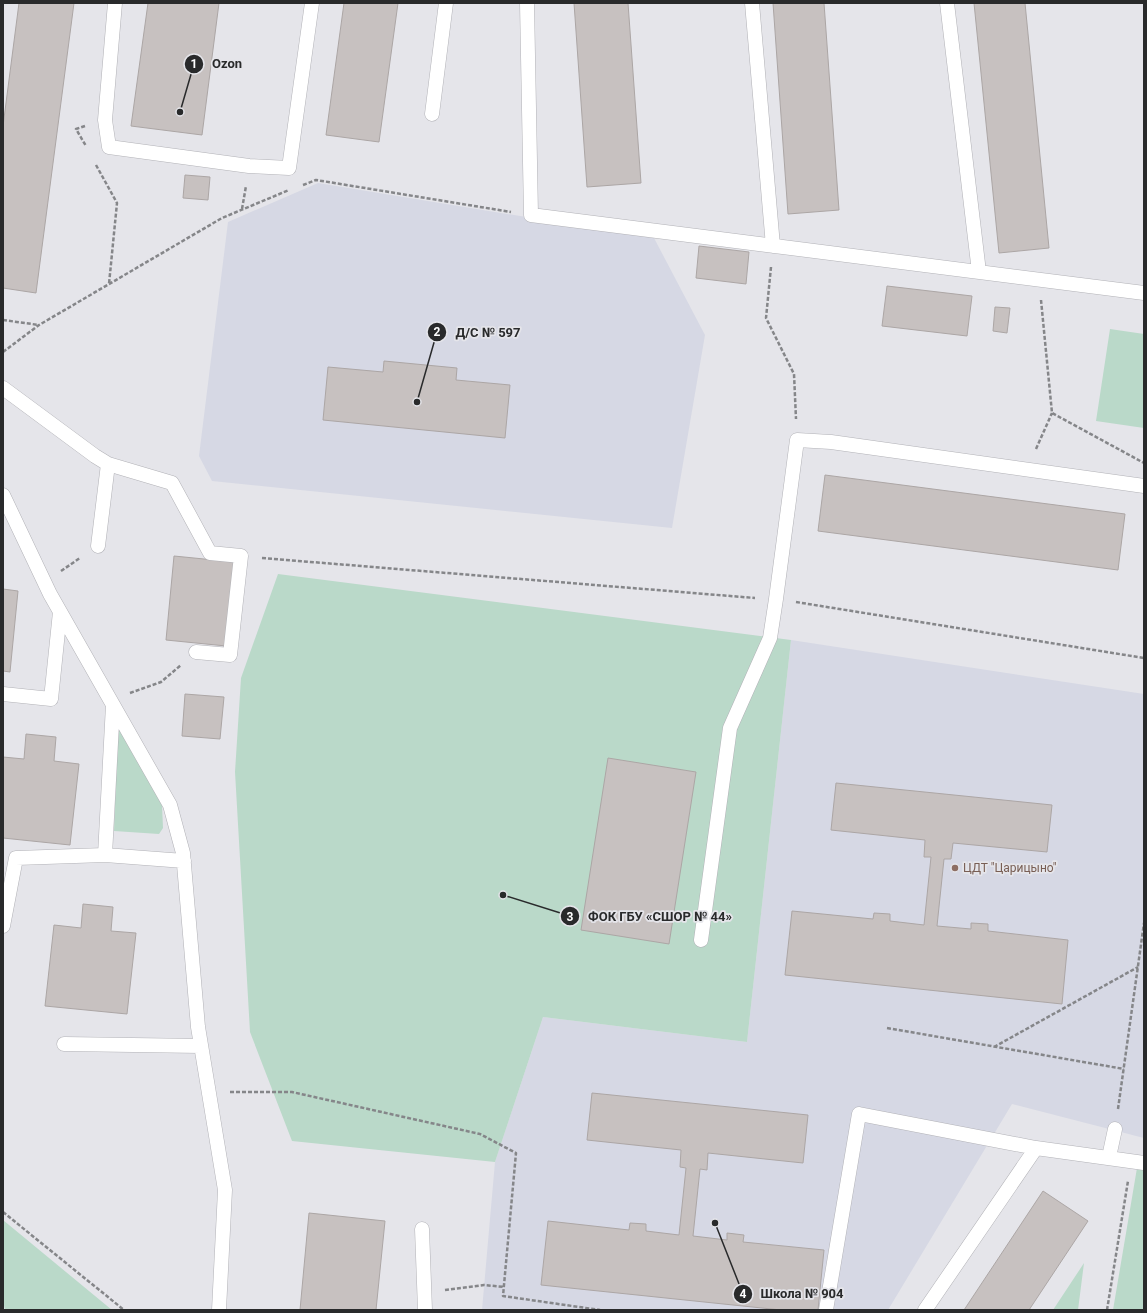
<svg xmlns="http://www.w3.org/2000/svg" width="1147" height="1313" font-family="Roboto,sans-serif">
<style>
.built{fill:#d6d8e4}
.green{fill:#bad9c9}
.building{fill:#c7c1c0;stroke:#aca6a5}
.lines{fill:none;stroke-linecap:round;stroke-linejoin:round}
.service-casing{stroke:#b2b2b7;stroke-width:15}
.path{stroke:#858689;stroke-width:2.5;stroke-dasharray:4 2;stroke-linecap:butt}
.service{stroke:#fff;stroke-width:14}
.education-dot{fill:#8d6e63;stroke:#e5e5ea;stroke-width:1.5}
.labels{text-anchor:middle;stroke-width:3.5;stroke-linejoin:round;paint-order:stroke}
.education-label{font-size:12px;fill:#785e54;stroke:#e5e5ea;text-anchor:start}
.leader{fill:none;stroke:#292a2b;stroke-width:1.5}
.callout-dot{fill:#292a2b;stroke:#e5e5ea;stroke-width:1.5}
.mark-label{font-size:12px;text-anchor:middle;font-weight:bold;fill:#fff}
.callout-label{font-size:13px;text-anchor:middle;font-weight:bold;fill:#292a2b;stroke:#e5e5ea;stroke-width:3.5;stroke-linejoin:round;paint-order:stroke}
</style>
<rect width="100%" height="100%" fill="#e5e5ea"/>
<path class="built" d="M318 183 654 238 705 335 672 528 212 481 199 456 228 222Z
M791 640 1144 694V1138L1012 1104 888 1310H482L495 1162 543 1017 747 1042Z"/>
<path class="green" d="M1110 329 1144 334V428L1096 421Z
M278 574 791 640 747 1042 543 1017 495 1162 292 1141 250 1032 235 772 241 678Z
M118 723 162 805 163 828 159 834 114 831Z
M1137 1168 1144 1169V1310H1113Z
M3 1220 112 1310H5L3 1301Z
M1084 1263 1078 1310H1053Z"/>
<path class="building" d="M19 3H74L36 293 3 288V126Z
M148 3H219L202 135 131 126Z
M344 3H398L379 142 326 135Z
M574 3H628L641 183 587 187Z
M773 3H824L839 210 788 214Z
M974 3H1025L1049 248 999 253Z
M185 175 210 177 208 200 183 198Z
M699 246 749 252 746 284 696 278Z
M887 286 972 296 967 336 882 326Z
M995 307 1010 308 1007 333 993 331Z
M384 361 457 368 456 380 510 385 505 438 323 420 328 367 383 372Z
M825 475 1125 514 1118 570 818 531Z
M174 556 234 562 226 646 166 640Z
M3 589 18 591 10 672 3 671Z
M185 694 224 697 220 739 182 736Z
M26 734 56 737 54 761 79 764 70 845 3 838V757L24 759Z
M608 758 696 772 669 944 581 930Z
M836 783 1052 805 1047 852 953 843 951 859H944L937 926 971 929V923L988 924V931L1068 940 1062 1004 785 975 792 911 873 919 874 913 890 914V921L924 925 931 857H924L925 840 831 830Z
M83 904 113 907 111 931 136 933 127 1014 45 1006 54 925 81 928Z
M592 1093 808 1115 803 1163 708 1153 707 1170 700 1169 693 1236 727 1240V1233L744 1235 743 1242 824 1250 818 1310H781L541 1285 548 1221 629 1230 630 1223 646 1224V1231L679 1235 686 1168 680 1167 681 1150 587 1140Z
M1043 1191 1088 1221 1029 1310H964Z
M309 1213 385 1221 376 1310H300Z"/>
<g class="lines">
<defs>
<path id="service" d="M115 3 105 120 109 147 249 166 289 168 312 3
M527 3 531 215 1144 293
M752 3 773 246
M947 3 979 272
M432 114 446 3
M3 388 95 456 108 464 98 546
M108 464 172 483 210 553 241 556 230 655 196 652
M3 495 50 594 170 805 183 853 198 1027 225 1190 219 1310
M3 694 51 699 60 612
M113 705 105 855 184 861
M3 926 16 858 105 855
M701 940 730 728 770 638 776 599 797 440 831 442 1144 486
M64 1044 201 1046
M1109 1157 1115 1129
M422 1229 425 1310
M826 1310 859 1114 1036 1148
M925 1310 1036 1148 1144 1163"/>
</defs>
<use href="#service" class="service-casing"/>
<path class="path" d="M85 126 76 129 86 146
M96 165 117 203 109 284
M303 185 316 180 511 212
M242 209 246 186
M771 267 766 318 794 374 796 419
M1041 300 1052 413 1144 463
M3 320 39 325
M3 352 39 325 222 218 289 190
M1036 449 1052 413
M262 558 755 598
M61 571 80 558
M796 602 1144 658
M130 693 161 682 181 665
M887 1028 1124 1069
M994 1047 1138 967
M230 1092H292L480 1134 516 1153 503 1296 600 1310
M1118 1109 1144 923
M3 1212 124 1310
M445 1290 484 1285 504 1287
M1107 1310 1128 1181"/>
<use href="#service" class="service"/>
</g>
<circle class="education-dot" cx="955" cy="868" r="4"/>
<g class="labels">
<g class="education-label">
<text x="963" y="872">ЦДТ "Царицыно"</text>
</g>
</g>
<path class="leader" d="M180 112L194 64M417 402L437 332M503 895L570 916M715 1223L743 1294"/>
<g class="callout-dot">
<circle cx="180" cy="112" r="4"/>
<circle cx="417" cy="402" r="4"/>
<circle cx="503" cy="895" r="4"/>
<circle cx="715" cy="1223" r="4"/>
<circle cx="194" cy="64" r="10"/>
<circle cx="437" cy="332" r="10"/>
<circle cx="570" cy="916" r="10"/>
<circle cx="743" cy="1294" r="10"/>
</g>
<g class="mark-label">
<text x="194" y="68">1</text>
<text x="437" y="336">2</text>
<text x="570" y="921">3</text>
<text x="743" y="1298">4</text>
</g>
<g class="callout-label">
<text x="227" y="68">Ozon</text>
<text x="488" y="337">Д/C № 597</text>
<text x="660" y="921">ФОК ГБУ «СШОР № 44»</text>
<text x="802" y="1298">Школа № 904</text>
</g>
<rect width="1147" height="1313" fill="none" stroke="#292a2b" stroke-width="8"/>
</svg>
